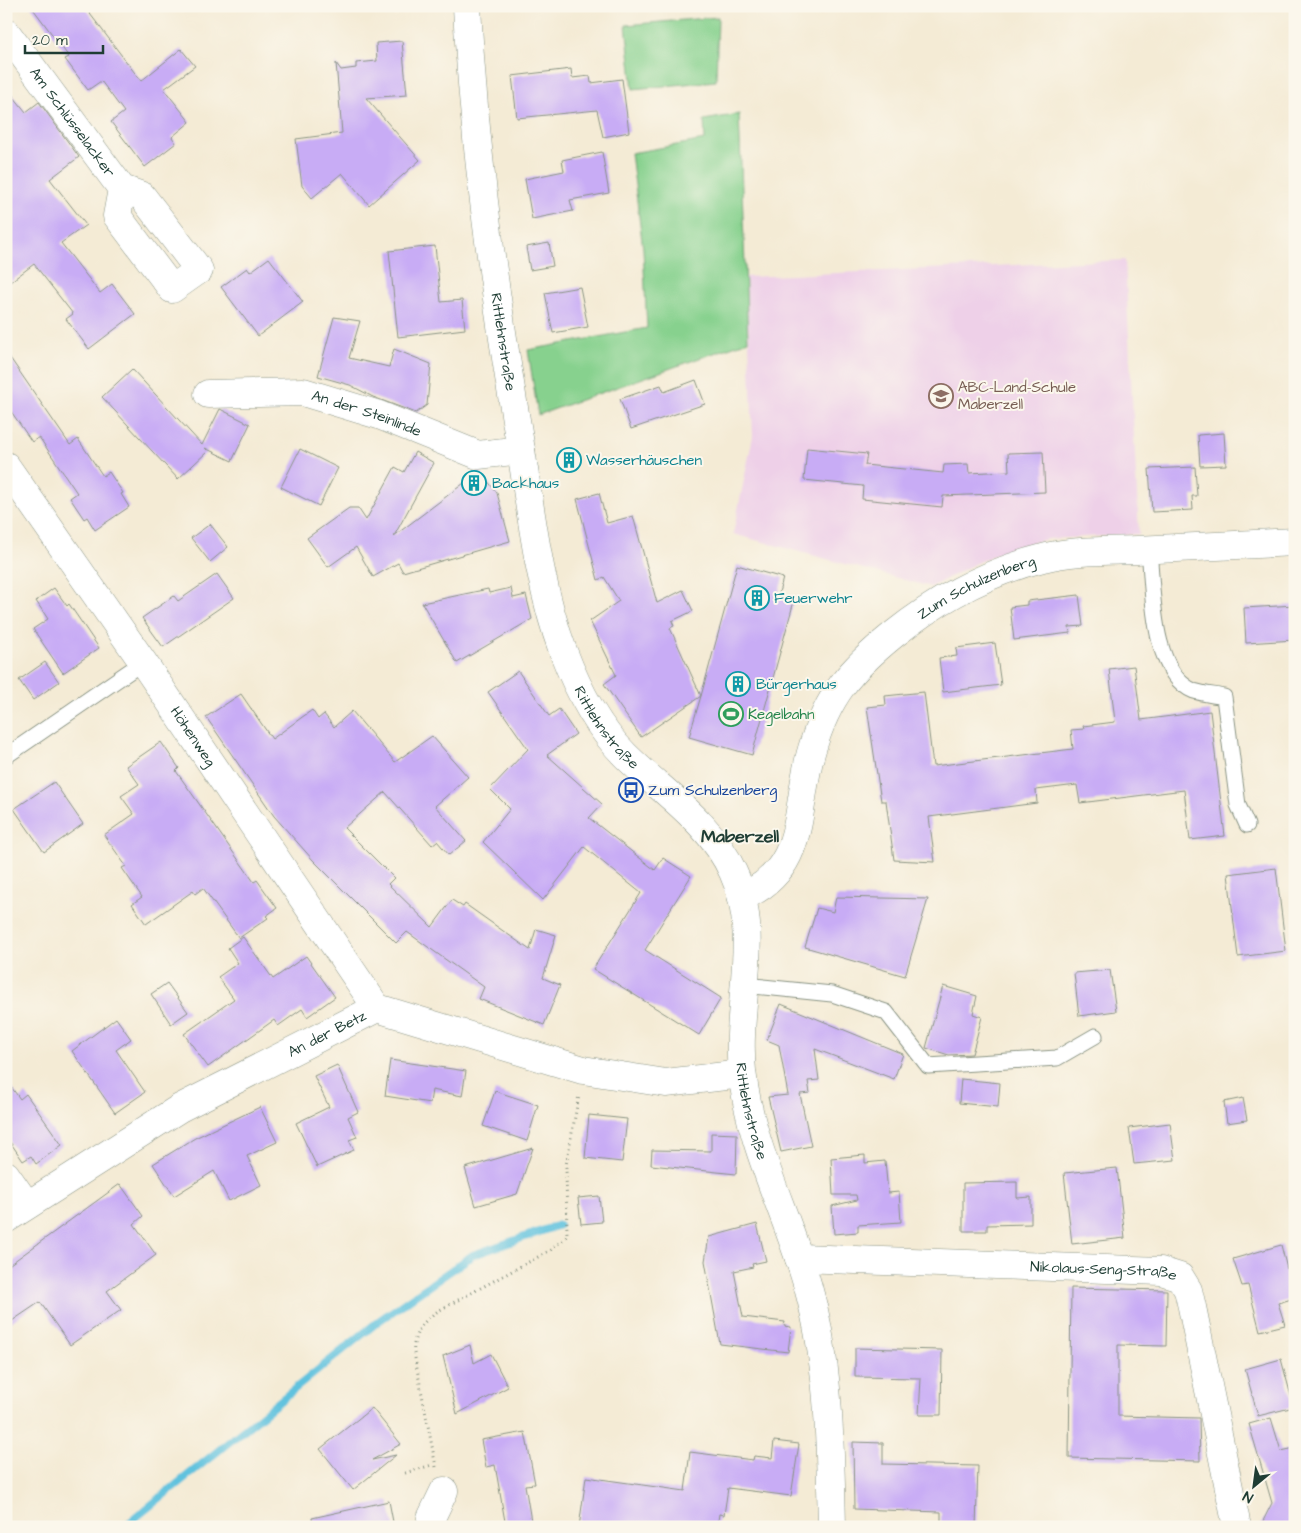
<svg xmlns="http://www.w3.org/2000/svg" width="1301" height="1533" font-family="'Architects Daughter',sans-serif">
<style>
.built{fill:#eed0e8}
.green{fill:#87d18e;stroke:#538761}
.lines{fill:none;stroke-linecap:round;stroke-linejoin:round}
.stream{stroke:#60c2de;stroke-width:8}
.building{fill:#c8acf5}
.service-casing{stroke:#8a9484;stroke-width:17}
.minor-casing{stroke:#8a9484;stroke-width:29}
.tertiary-casing{stroke:#8a9484;stroke-width:29}
.path{stroke:#8a9484;stroke-width:3;stroke-dasharray:1 4;stroke-linecap:butt}
.service{stroke:#fff;stroke-width:15}
.minor{stroke:#fff;stroke-width:28}
.tertiary{stroke:#fff;stroke-width:28}
.labels{text-anchor:middle;stroke-width:4;stroke-linejoin:round;paint-order:stroke}
.street-label{font-size:15px;fill:#1f3d34;stroke:#fbf7ec}
.education-label{font-size:15px;fill:#785e54;stroke:#fbf7ec;text-anchor:start}
.culture-label{font-size:15px;fill:#0d838f;stroke:#fbf7ec;text-anchor:start}
.leisure-label{font-size:15px;fill:#27864d;stroke:#fbf7ec;text-anchor:start}
.transit-label{font-size:15px;fill:#164399;stroke:#fbf7ec;text-anchor:start}
.quarter-label{font-size:18px;font-weight:bold;fill:#1f3d34;stroke:#fbf7ec}
</style>
<rect width="100%" height="100%" fill="#fbf7ec"/>
<filter id="ink" filterUnits="userSpaceOnUse"><feTurbulence type="fractalNoise" baseFrequency=".02" numOctaves="2"/><feDisplacementMap in="SourceGraphic" scale="10" xChannelSelector="R" yChannelSelector="G"/><feConvolveMatrix kernelMatrix="1 2 1 2 8 2 1 2 1" color-interpolation-filters="sRGB"/></filter>
<filter id="wash" filterUnits="userSpaceOnUse"><feTurbulence type="fractalNoise" baseFrequency=".0096" numOctaves="4" result="noise"/><feDisplacementMap in="SourceGraphic" scale="20" xChannelSelector="R" yChannelSelector="G"/><feGaussianBlur stdDeviation="1.12" result="paint"/><feColorMatrix in="noise" values="0 0 0 0 0 0 0 0 0 0 0 0 0 0 0 0 0 1.4 0 .05"/><feComposite in="paint" operator="in"/></filter>
<g filter="url(#wash)">
<rect width="100%" height="100%" fill="#f4ebd5"/>
<path class="built" d="M1125 260 1139 534 1048 539 1011 548 976 563 931 587 733 534 753 436 746 277Z"/>
<path class="green" d="M718 17 716 81 633 89 626 25Z
M739 114 748 341 538 415 528 350 647 328 643 249 631 153 705 140 704 120Z"/>
<g class="lines">
<path class="stream" d="M124 1527 380 1320 473 1255 559 1225"/>
</g>
<g id="blocks">
<path class="building" d="M31 6H84L141 81 181 49 195 66 164 89 190 122 172 137 176 143 145 167 111 122 124 112 101 81 88 90 65 59 69 57Z
M402 41 407 95 366 98 420 160 369 205 342 173 312 198 302 186 296 139 342 133 336 63 341 70 356 68V63L377 61 376 43Z
M571 69 572 78 590 76 591 83 622 79 629 132 603 137 597 110 517 118 512 76Z
M6 87 26 112 39 102 79 157 50 179 86 225 61 243 100 293 112 284 135 314 89 349 66 319 73 314 34 264 6 285Z
M602 152 609 193 570 200 573 211 532 219 525 179 564 171 562 160Z
M549 243 553 266 530 270 526 247Z
M435 246 441 302 462 300 465 329 398 337 389 251Z
M269 258 303 302 258 336 221 287 247 268 250 272Z
M580 287 588 327 553 333 545 293Z
M334 317 360 321 349 358 389 367 394 349 431 364 427 405 416 413 373 397 350 385 318 376Z
M6 352 70 445 78 439 103 476 109 472 123 493 121 494 129 507 95 530 87 517 84 519 70 498 77 493 39 437 32 442 6 404Z
M132 369 202 445 220 409 250 424 232 461 205 448 208 451 178 479 102 397Z
M696 380 705 404 631 429 620 399 661 385 664 392Z
M1224 433 1226 465 1200 466 1198 435Z
M807 448 867 454 865 465 943 473 944 465 968 464 969 473 1009 471 1008 453 1043 452 1045 492 943 496 942 507 862 499 863 486 804 480Z
M300 449 338 468 319 506 281 487Z
M415 452 434 463 394 536 480 471 497 493 510 541 403 572 398 563 373 577 356 547 328 567 307 538 349 508H358L366 520 395 467 404 472Z
M1195 467 1197 496H1192L1193 510 1152 512 1149 469Z
M599 493 607 523 633 516 657 603 683 590 693 611 672 621 674 626 670 628 701 696 737 565 783 578 778 596 794 601 752 755 689 737 701 696 641 737 604 684 616 675 590 621 619 601 604 577 598 580 577 499Z
M210 524 228 547 210 562 191 538Z
M217 574 234 598 163 647 142 618 174 596 178 601Z
M54 588 67 606 69 604 99 648 63 673 33 629 48 619 36 601Z
M511 588 513 598 526 595 532 619 457 663 422 603 488 589 489 593Z
M1079 595 1083 626 1069 627 1070 633 1014 640 1010 607 1027 605V601Z
M1295 605V640L1246 643 1244 608Z
M995 643 1001 685 943 692 939 658 957 656 956 648Z
M45 662 59 682 33 700 19 680Z
M1134 666 1141 720 1210 711 1225 836 1190 840 1184 790 1080 803 1077 785 1036 790 1037 803 929 817 935 862 894 860 886 801H881L867 707 886 705 885 696 924 692 933 766 1073 749 1071 730 1084 729 1083 726 1115 722 1109 669Z
M518 671 549 716 559 709 576 734 547 755 602 804 589 818 655 870 663 858 691 876 645 950 721 998 699 1035 593 969 641 893 584 847 543 900 483 842 510 809 490 789 528 749 488 692Z
M241 694 272 739 312 710 318 719 324 714 334 727 352 711 395 762 432 736 468 777 435 806 466 841 449 855 437 841 432 845 385 792 344 828 394 878 388 884 432 927 452 900 463 907 465 904 530 950 536 929 556 935 543 978 560 985 544 1025 479 999 484 987 407 932 396 943 313 860 274 816 206 717Z
M161 742 179 768 176 771 254 882 257 880 277 908 266 916 268 918 239 938 203 888 195 894 193 891 146 924 132 904 142 897 122 868 126 866 104 835 134 814 121 796 139 784 126 766Z
M54 782 83 824 44 852 14 809Z
M1276 868 1286 951 1238 957 1228 874Z
M836 897 928 899 905 976 805 947 817 908 833 912Z
M243 937 273 979 306 956 335 997 307 1017 302 1009 278 1026 274 1020 208 1067 184 1034 234 999 218 977 238 963 228 948Z
M1110 970 1116 1011 1079 1016 1074 973Z
M167 983 188 1012 171 1024 151 994Z
M943 986 977 996 973 1014 982 1017 972 1054 949 1055 926 1048Z
M781 1004 903 1054 894 1079 815 1049 819 1080 808 1081 810 1093 800 1094 811 1146 781 1152 768 1097 788 1095 779 1045 767 1040Z
M116 1018 131 1039 116 1050 145 1092 115 1113 72 1051Z
M390 1060 466 1071 462 1096 432 1090 430 1103 385 1096Z
M337 1065 358 1112 348 1117 357 1137 349 1140 354 1150 317 1167 296 1123 329 1107 314 1076Z
M961 1079 1000 1083 998 1107 959 1103Z
M6 1080 20 1099 26 1094 62 1145 36 1164 31 1156 23 1161 6 1136Z
M495 1091 538 1105 527 1141 483 1126Z
M1243 1098 1247 1120 1227 1123 1224 1102Z
M260 1107 277 1142 247 1156 261 1185 229 1201 214 1171 174 1196 153 1164 195 1138Z
M589 1115 627 1119 622 1162 585 1158Z
M1170 1123 1175 1160 1134 1164 1129 1128Z
M711 1133 737 1134 736 1174 651 1165 652 1150 711 1151Z
M533 1148 517 1194 476 1206 465 1168Z
M865 1155V1163L885 1161 888 1193 899 1192 901 1222 858 1225V1232L834 1234 832 1206 857 1200 856 1195H833L831 1158Z
M1117 1168 1125 1238 1072 1244 1064 1173Z
M1017 1182V1198L1031 1197V1224L987 1225V1231H963V1183Z
M120 1184 143 1216 134 1224 156 1255 107 1291 121 1310 70 1345 40 1302 6 1325V1267Z
M599 1196 602 1222 581 1224 578 1198Z
M757 1224 766 1261 752 1264 753 1267 734 1271 743 1317 785 1322 784 1326 791 1327 788 1352 720 1344 705 1261 709 1237Z
M1281 1245 1287 1269 1295 1266V1298L1278 1303 1285 1325 1260 1331 1248 1285 1242 1286 1233 1259Z
M1071 1288 1167 1290 1166 1346 1118 1345V1416L1199 1418 1200 1461 1069 1458Z
M470 1345 474 1363 491 1354 508 1387 457 1414 443 1356Z
M855 1348 942 1350 941 1415H919L921 1378 855 1377Z
M1281 1359 1294 1407 1258 1416 1245 1369Z
M372 1408 401 1444 372 1460 396 1455 353 1490 320 1449Z
M1271 1418 1281 1451 1295 1448V1527H1260L1272 1503 1249 1424Z
M525 1432 535 1484 525 1485 532 1527H506L495 1465 486 1467 481 1440Z
M774 1441 799 1444 791 1496 728 1488 724 1515 719 1514 717 1527H579L586 1477 685 1491 690 1452 753 1460 754 1456 772 1458Z
M853 1442 883 1443V1464L978 1466 976 1527H941V1512L854 1509Z
M389 1501 394 1527H313L312 1518Z"/>
</g>
</g>
<g filter="url(#ink)">
<use href="#blocks" fill-opacity="0" stroke="#8a9484" stroke-width="1"/>
<g class="lines">
<defs>
<path id="service" d="M1149 549C1153 589 1151 674 1194 691 1203 694 1215 695 1224 697L1238 805 1247 825
M6 756 143 662
M744 985 832 994 886 1012 928 1066 1057 1058 1095 1036"/>
<g id="minor">
<path id="s1" d="M6 32 122 189 142 196 199 270 172 289 117 216 122 189"/>
<path id="s2" d="M208 394 303 392 379 415 478 455 521 450"/>
<path id="s3" d="M6 466 143 662 377 1008"/>
<path id="s4" d="M742 897C809 868 794 807 812 749 828 695 850 670 893 635 938 599 987 572 1043 558 1072 550 1106 551 1137 550 1189 547 1242 545 1295 542"/>
<path d="M6 1175 27 1205"/>
<path id="s5" d="M6 1219 180 1108 377 1008 583 1070 666 1083 742 1074"/>
<path id="s6" d="M799 1258 1161 1271 1180 1277 1188 1290 1192 1307 1237 1527"/>
<path d="M433 1527 431 1518 444 1491"/>
</g>
<g id="tertiary">
<path id="s7" d="M467 6C474 151 495 295 519 438 531 509 538 584 563 651 577 688 597 727 625 755 663 793 710 821 733 872 762 934 735 1006 742 1071 750 1146 788 1215 808 1287 830 1365 830 1446 832 1527"/>
</g>
</defs>
<use href="#service" class="service-casing"/>
<use href="#minor" class="minor-casing"/>
<use href="#tertiary" class="tertiary-casing"/>
<path class="path" d="M436 1467 414 1353C412 1334 423 1321 438 1311L551 1250 567 1236 566 1165 579 1095
M405 1473 432 1465"/>
<use href="#service" class="service"/>
<use href="#minor" class="minor"/>
<use href="#tertiary" class="tertiary"/>
</g>
</g>
<defs>
<symbol id="school-ring" viewBox="-11 -11 22 22"><circle r="9.5" fill="#fbf7ec" stroke="#8d6e63" stroke-width="1.5"/><path d="M0-5L7-2L0 1L-7-2ZM-4 1L0 2.5L4 1V4Q0 6-4 4Z" fill="#8d6e63"/></symbol>
<symbol id="building-ring" viewBox="-11 -11 22 22"><circle r="9.5" fill="#fbf7ec" stroke="#0f9aa8" stroke-width="1.5"/><path d="M-4-6H4V6H1V3H-1V6H-4ZM-2.5-4.3h1.7v1.8h-1.7ZM.8-4.3h1.7v1.8H.8ZM-2.5-1h1.7V.8h-1.7ZM.8-1h1.7V.8H.8Z" fill="#0f9aa8"/></symbol>
<symbol id="stadium-ring" viewBox="-11 -11 22 22"><circle r="9.5" fill="#fbf7ec" stroke="#2e9e5b" stroke-width="1.5"/><path d="M0-5a6.5 5 0 1 0 0 10a6.5 5 0 1 0 0-10ZM-3.5-1.8h7v3.6h-7Z" fill="#2e9e5b"/></symbol>
<symbol id="bus-ring" viewBox="-11 -11 22 22"><circle r="9.5" fill="#fbf7ec" stroke="#1a4fb4" stroke-width="1.5"/><path d="M-5-6H5V4H4V6H2V4H-2V6H-4V4H-5ZM-3.5-4V0h7V-4ZM-3.5 1.2v1.5H-2V1.2ZM2 1.2v1.5H3.5V1.2Z" fill="#1a4fb4"/></symbol>
</defs>
<g fill-rule="evenodd">
<use href="#school-ring" x="927" y="382" width="28" height="28"/>
<use href="#building-ring" x="555" y="446" width="28" height="28"/>
<use href="#building-ring" x="460" y="469" width="28" height="28"/>
<use href="#building-ring" x="743" y="584" width="28" height="28"/>
<use href="#building-ring" x="724" y="670" width="28" height="28"/>
<use href="#stadium-ring" x="717" y="700" width="28" height="28"/>
<use href="#bus-ring" x="617" y="776" width="28" height="28"/>
</g>
<g class="labels">
<g class="street-label">
<text dy="5" stroke="none"><textPath href="#s1" startOffset="112">Am Schlüsselacker</textPath></text>
<text dy="5" stroke="none"><textPath href="#s7" startOffset="338">Rittlehnstraße</textPath></text>
<text dy="5" stroke="none"><textPath href="#s2" startOffset="162">An der Steinlinde</textPath></text>
<text dy="5" stroke="none"><textPath href="#s4" startOffset="412">Zum Schulzenberg</textPath></text>
<text dy="5" stroke="none"><textPath href="#s7" startOffset="742">Rittlehnstraße</textPath></text>
<text dy="5" stroke="none"><textPath href="#s3" startOffset="329">Höhenweg</textPath></text>
<text dy="5" stroke="none"><textPath href="#s5" startOffset="371">An der Betz</textPath></text>
<text dy="5" stroke="none"><textPath href="#s7" startOffset="1178">Rittlehnstraße</textPath></text>
<text dy="5" stroke="none"><textPath href="#s6" startOffset="305">Nikolaus-Seng-Straße</textPath></text>
</g>
<g class="education-label">
<text x="958" y="392">ABC-Land-Schule<tspan x="958" dy="17">Maberzell</tspan></text>
</g>
<g class="culture-label">
<text x="586" y="465">Wasserhäuschen</text>
<text x="492" y="488">Backhaus</text>
<text x="774" y="603">Feuerwehr</text>
<text x="756" y="689">Bürgerhaus</text>
</g>
<g class="leisure-label">
<text x="748" y="719">Kegelbahn</text>
</g>
<g class="transit-label">
<text x="648" y="795">Zum Schulzenberg</text>
</g>
<g class="quarter-label">
<text x="740" y="842">Maberzell</text>
</g>
</g>
<rect width="1301" height="1533" fill="none" stroke="#fbf7ec" stroke-width="25"/>
<g transform="translate(1254 1486) rotate(209)" stroke="#fbf7ec" stroke-width="4" paint-order="stroke">
<path d="M0-4L9 19L0 12L-9 19Z" fill="#1f3d34"/>
<text y="-8" font-size="14" font-weight="bold" text-anchor="middle" fill="#1f3d34">N</text>
</g>
<path d="M25 45v8h78v-8" fill="none" stroke="#1f3d34" stroke-width="2.5"/>
<text x="32" y="45" font-size="15" fill="#1f3d34" stroke="#fbf7ec" stroke-width="4" paint-order="stroke">20 m</text>
</svg>
